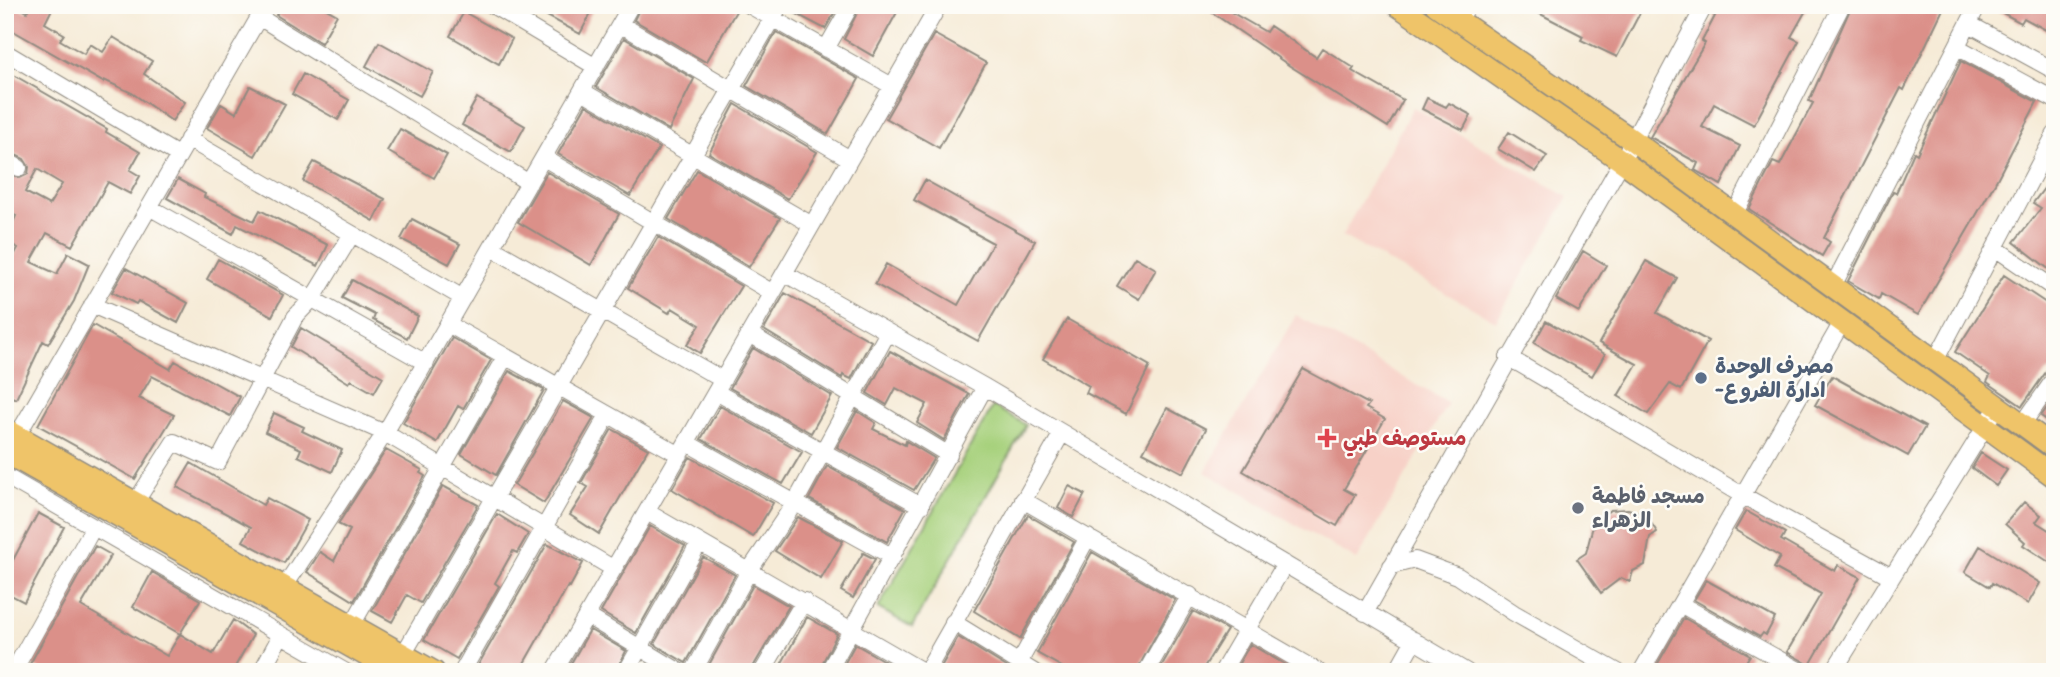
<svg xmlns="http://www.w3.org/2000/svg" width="2060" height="677" font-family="Pangolin,'Playpen Sans Arabic',sans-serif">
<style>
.built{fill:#f7d1c7}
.green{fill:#a7d17d;stroke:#697e54;stroke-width:2}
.building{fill:#db9089;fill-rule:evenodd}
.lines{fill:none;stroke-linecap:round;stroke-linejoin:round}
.minor-casing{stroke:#908b81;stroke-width:18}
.major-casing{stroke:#908b81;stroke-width:24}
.minor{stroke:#fff;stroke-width:16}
.major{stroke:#efc469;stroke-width:21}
.service-dot{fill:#5c6f8a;stroke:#fdfcf7;stroke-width:2.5}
.health-dot{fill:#e0444e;stroke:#fdfcf7;stroke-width:2.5}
.worship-dot{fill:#6b7280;stroke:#fdfcf7;stroke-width:2.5}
.labels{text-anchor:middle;stroke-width:5;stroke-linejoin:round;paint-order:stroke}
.service-label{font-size:21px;font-weight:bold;fill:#4e5e75;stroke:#fdfcf7;text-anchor:start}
.health-label{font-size:21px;font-weight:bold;fill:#be3a42;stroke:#fdfcf7;text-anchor:start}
.worship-label{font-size:21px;font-weight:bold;fill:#5b616d;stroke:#fdfcf7;text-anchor:start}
</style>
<rect width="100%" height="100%" fill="#fdfcf7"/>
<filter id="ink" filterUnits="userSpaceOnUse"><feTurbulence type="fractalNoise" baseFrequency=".0143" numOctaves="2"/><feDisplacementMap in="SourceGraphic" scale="14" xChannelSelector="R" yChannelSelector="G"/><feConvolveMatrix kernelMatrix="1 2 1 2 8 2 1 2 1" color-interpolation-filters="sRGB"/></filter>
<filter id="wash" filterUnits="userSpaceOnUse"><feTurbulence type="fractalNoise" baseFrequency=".00686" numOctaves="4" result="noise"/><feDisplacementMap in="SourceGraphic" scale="28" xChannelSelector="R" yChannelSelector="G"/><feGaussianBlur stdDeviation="1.57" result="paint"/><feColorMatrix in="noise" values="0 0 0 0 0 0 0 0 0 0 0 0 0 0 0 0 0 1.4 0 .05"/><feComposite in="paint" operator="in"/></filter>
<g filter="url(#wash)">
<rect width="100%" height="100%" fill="#f6ebd7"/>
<path class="built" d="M1413 107 1568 197 1496 321 1342 236Z
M1296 315 1448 403 1357 560 1205 472Z"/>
<path class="green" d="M993 406 1026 425 912 627 878 608Z"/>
<g id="blocks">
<path class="building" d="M5 5H15L27 12 31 5H54L45 23 64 34 60 40 84 54 90 44 103 52 113 37 152 61 144 74 185 102 172 121 132 93 104 80 103 82 10 29 5 25Z
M281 5H319L337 15 321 43 276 15Z
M527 5H581L592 11 580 34Z
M641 5H739V6L707 61H704L634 20Z
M790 5H839L825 29 789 10Z
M861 5H901L873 56 844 39Z
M1201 5H1237L1231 12 1266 32 1270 26 1316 57 1322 48 1354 68 1352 71 1403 100 1388 127 1290 66Z
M1523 5H1644L1617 57 1581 40 1583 36Z
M1715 5H1809L1791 37 1799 41 1754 125 1714 104 1702 127 1740 146 1721 185 1695 170 1698 163 1650 137 1705 43 1702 41 1715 16 1712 14Z
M1852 5H1945L1904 90 1901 88 1824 238 1830 242 1822 256 1749 209 1773 162 1780 165 1813 103 1809 101Z
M1988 5H2055V35L2024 18 2021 23Z
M464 12 512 39 499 64 450 36Z
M776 32 859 79 828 134 746 86Z
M934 34 986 63 939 148 886 118Z
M624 38 694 79 669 130 596 87Z
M379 42 433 72 420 96 366 66Z
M1961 61 2037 102 1995 183 1918 315 1881 294 1879 299 1848 281 1893 192 1896 193 1914 152 1917 154Z
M5 70 107 129 106 132 140 152 130 170 140 176 130 194 108 182 72 246 47 233 31 262 57 274 68 253 89 264 74 301 48 344 43 341 16 399 5 394V273L18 248 5 241 16 216 5 210V172L20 178 28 174 29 167 24 159 5 150ZM37 169 62 184 49 205 25 192Z
M303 74 349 100 338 120 292 94Z
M250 86 285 104 255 156 207 128 221 104 236 113Z
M477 98 525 126 511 152 462 125Z
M1427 98 1446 107 1449 103 1471 115 1463 130 1422 109Z
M735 104 817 152 788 199 709 153Z
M586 105 659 148 630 196 558 154Z
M400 129 447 155 434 178 387 151Z
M1509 132 1547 156 1536 172 1498 149Z
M314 162 385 199 374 221 303 181Z
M697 170 780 218 749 267 668 219Z
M547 172 619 214 591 265 518 222Z
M2055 174V274L2014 242 2041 208 2033 203Z
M178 179 205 194 204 197 254 221 260 210 328 245 318 266 237 225 233 234 167 198Z
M925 180 1035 241 978 341 875 284 886 264 958 305 993 243 914 200Z
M412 219 460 244 449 264 401 239Z
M658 237 741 286 700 353 687 345 700 325 672 308 669 313 628 288Z
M1583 251 1606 265 1579 312 1556 299Z
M1135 257 1156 269 1139 299 1117 286Z
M218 259 283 295 272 316 207 279Z
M1646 261 1677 278 1657 313 1708 341 1681 390 1670 384 1648 414 1618 396 1637 364 1599 343Z
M126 268 188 303 178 323 138 301 136 304 112 292Z
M2004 275 2055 309V368L2046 372 2022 406 1987 382 1990 376 1955 352Z
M352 280 418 316 407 338 373 320 375 315 342 298Z
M785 293 871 341 851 379 843 375 842 378 764 330Z
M1067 319 1150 366 1126 414 1086 393 1089 386 1043 359Z
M1546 321 1605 354 1592 376 1534 343Z
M93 325 170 369 175 361 240 397 230 416 152 376 139 398 174 415 135 479 38 425Z
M301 328 383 377 374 393 351 380 349 383 291 347Z
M452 338 491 360 463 409 458 406 437 443 403 423Z
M753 348 832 396 811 433 730 388Z
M890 351 969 394 944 440 917 423 927 404 896 388 887 405 867 393Z
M1303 369 1369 404 1366 408 1385 419 1344 489 1355 495 1337 526 1243 471Z
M509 371 544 390 496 475 461 454Z
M1832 376 1925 427 1908 456 1815 405Z
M2055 397V426L2041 416Z
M563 401 594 418 544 503 514 485Z
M720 406 802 452 783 484 701 439Z
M1167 408 1206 429 1183 473 1143 452Z
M857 411 876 423 873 429 905 445 906 441 934 458 914 490 837 447Z
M274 413 304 427 302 431 342 450 332 472 298 456 301 449 265 432Z
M612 429 648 449 599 534 570 515 588 487 581 483Z
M386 450 422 470 420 473 425 476 354 601 307 572 320 552 334 561 350 530 338 524Z
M1981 453 2007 470 1996 486 1972 468Z
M690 457 773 503 753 537 672 489Z
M191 463 263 505 267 498 308 520 284 563 243 541 251 527 177 487Z
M827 466 905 509 887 542 809 499Z
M443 486 478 505 421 603 407 595 392 622 372 611Z
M1069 486 1085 494 1073 517 1058 508Z
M2024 502 2041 515 2036 522 2055 534V566L2023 545 2025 542 2005 524Z
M1628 509 1645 514 1657 532 1650 537 1645 565 1633 571 1630 582 1621 578 1601 593 1577 559 1586 553 1594 522 1610 510Z
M1746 511 1785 533 1781 540 1835 571 1838 565 1860 577 1810 665 1787 652 1821 594 1774 568 1780 557 1735 530Z
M38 513 64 527 24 602 5 592V575Z
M497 514 528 534 517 553 513 551 495 583 499 586 457 659 424 640Z
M1028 515 1074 542 1020 639 974 611Z
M798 517 843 541 821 579 775 551Z
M650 526 685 546 636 633 601 612Z
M547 544 583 563 570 587 568 586 519 672H481L476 669Z
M95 546 111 555 81 606 167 656 180 634 213 654 233 620 253 635 232 672H43L30 664Z
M1980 546 2040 583 2028 604 1992 583 1990 587 1965 572Z
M1092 552 1175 600 1136 672H1071L1037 653Z
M863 553 875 559 853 598 841 591Z
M703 557 735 575 686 663 654 644Z
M152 572 200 600 180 634 133 607Z
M1706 580 1775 618 1766 635 1763 633 1760 637 1694 600Z
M753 585 789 606 750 672H705Z
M1193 611 1227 630 1201 672H1158Z
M807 617 837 634 818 672H777Z
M1684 618 1750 655 1740 672H1653Z
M590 630 626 651 616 672H566Z
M958 637 1013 671V672H938Z
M855 644 891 665 887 672H840Z
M1250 644 1298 672H1234Z"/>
</g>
</g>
<g filter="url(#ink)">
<use href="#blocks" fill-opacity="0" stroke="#908b81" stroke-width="2"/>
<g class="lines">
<defs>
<path id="minor" d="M492 5 596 67
M749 5 892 86
M259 17 529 183
M1459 21 1468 5
M620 24 850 159
M1969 24 2055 71
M1957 47 2055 100
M826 49 851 5
M5 52 178 155
M582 91 812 225
M188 139 463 298
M544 158 773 293
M5 160 19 168
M149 207 426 363
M1734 215 1842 5
M492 248 723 380
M1995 248 2055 289
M784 273 985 387 1467 672
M1833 286 1978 5
M92 305 385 433 614 569
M448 324 680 455
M750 334 949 455
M1508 357 1742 495 1890 576
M1935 361 2055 134
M716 392 921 506
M2022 425 2055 378
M17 436 266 5
M687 443 893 557
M5 476 346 672
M1023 500 1319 672
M135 503 174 442 218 462 295 317 313 298 352 234
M647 512 924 672
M1391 566 1415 560 1458 576 1514 613 1618 672
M279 595 385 433 631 5
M1680 604 1802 672
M1365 613 1622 161 1705 5
M587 616 680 672
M953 622 1034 672
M352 625 505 357
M403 655 780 5
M1019 663 1088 537
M13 672 93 528
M261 672 281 635
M462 672 608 415
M554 672 939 5
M626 672 699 543
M693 672 749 571 796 501 888 332
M762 672 804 601
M828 672 985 387
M926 672 1062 433
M1146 672 1190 595
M1222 672 1285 564
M1396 672 1414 640
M1641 672 1841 324
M1833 672 1998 406"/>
<path id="major" d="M1397 5 1622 161 2055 477
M1436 5 1632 140 2055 448
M5 429 434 672
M5 452 396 672"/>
</defs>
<use href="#minor" class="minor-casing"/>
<use href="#major" class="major-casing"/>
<use href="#minor" class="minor"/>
<use href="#major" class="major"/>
</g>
</g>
<circle class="service-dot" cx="1701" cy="378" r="7"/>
<path class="health-dot" d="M1323.5 427.5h7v7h7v7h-7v7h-7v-7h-7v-7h7z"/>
<circle class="worship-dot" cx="1578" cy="508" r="7"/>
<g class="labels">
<g class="service-label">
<text x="1715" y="373">مصرف الوحدة<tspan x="1715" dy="24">-ادارة الفروع</tspan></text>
</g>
<g class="health-label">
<text x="1343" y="445">مستوصف طبي</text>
</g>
<g class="worship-label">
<text x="1592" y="503">مسجد فاطمة<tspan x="1592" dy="24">الزهراء</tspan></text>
</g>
</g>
<rect width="2060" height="677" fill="none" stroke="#fdfcf7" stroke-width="28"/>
</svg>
